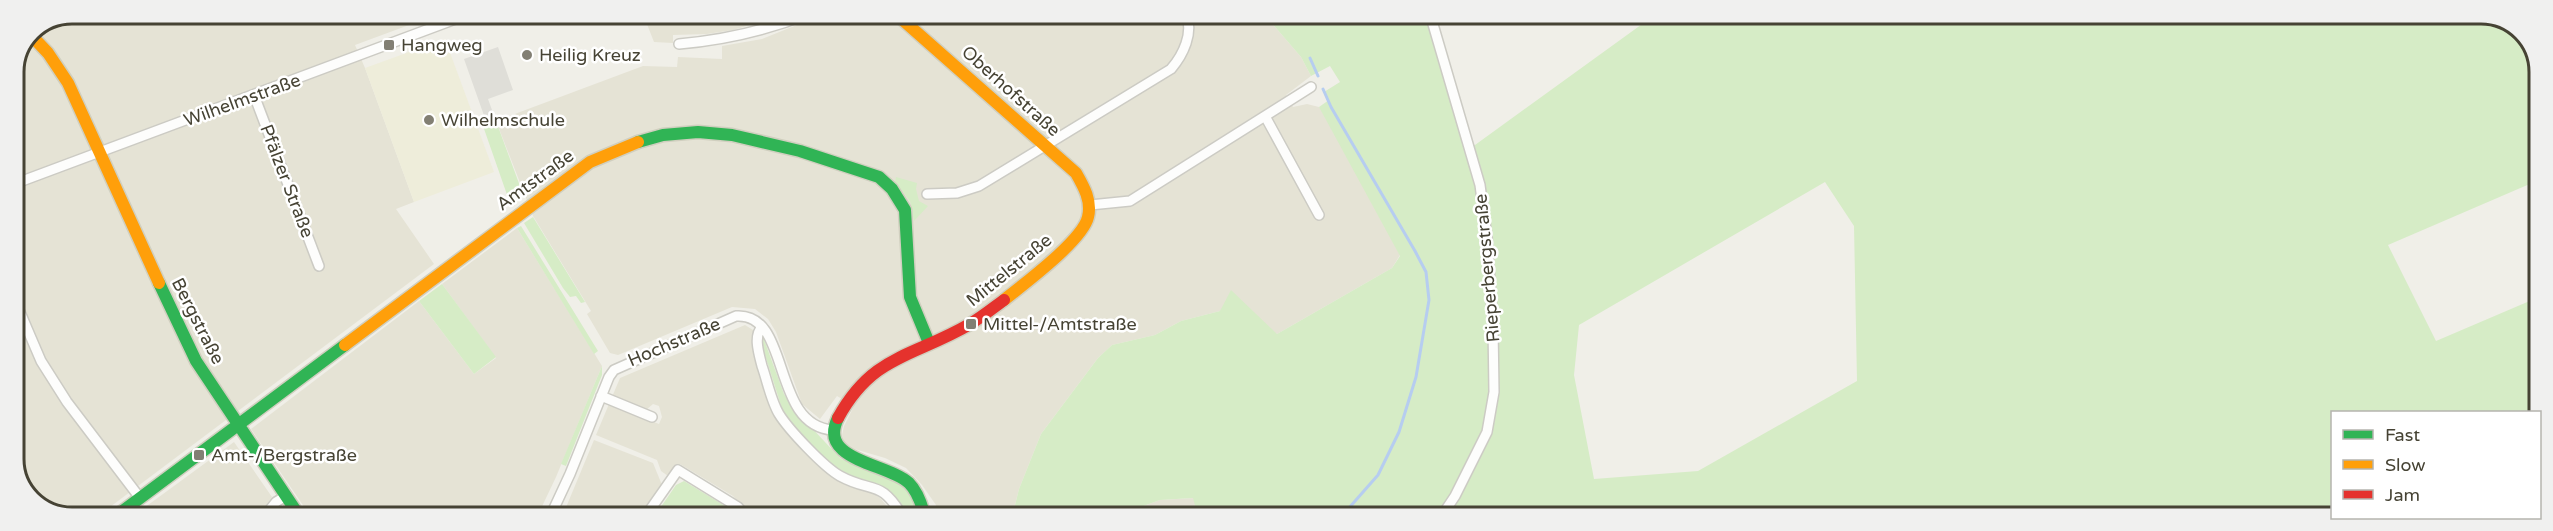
<svg xmlns="http://www.w3.org/2000/svg" width="2553" height="531" font-family="'Varela Round',sans-serif">
<style>
.residential{fill:#e5e3d5}
.education{fill:#eeedda}
.green{fill:#d6ecc6;fill-rule:evenodd}
.parking{fill:#dfded8}
.lines{fill:none;stroke-linecap:round;stroke-linejoin:round}
.stream{stroke:#b6cdf0;stroke-width:3}
.street-casing{stroke:#cccbc4;stroke-width:12}
.fast-casing{stroke:#d0cfbf;stroke-width:15}
.slow-casing{stroke:#d0cfbf;stroke-width:15}
.jam-casing{stroke:#d0cfbf;stroke-width:15}
.street{stroke:#fdfdfc;stroke-width:9}
.fast{stroke:#30b455;stroke-width:12}
.slow{stroke:#ff9f0a;stroke-width:12}
.jam{stroke:#e5322d;stroke-width:12}
.poi-dot{fill:#827f73;stroke:#fff;stroke-width:2}
.labels{text-anchor:middle;stroke-width:5;stroke-linejoin:round;paint-order:stroke}
.poi-label{font-size:18px;fill:#464334;stroke:#fff;text-anchor:start}
.street-label{font-size:18px;fill:#464334;stroke:#fff}
.rim{fill:none;stroke:#464334;stroke-width:3}
</style>
<rect width="100%" height="100%" fill="#f0efe8"/>
<path class="residential" d="M72 14 436 15 355 45 365 68 414 202 396 209 434 264 98 516H61L30 500 14 466V72L31 30Z
M643 14H787L733 30 707 34 673 35V43L654 42Z
M824 14H1264L1301 57 1311 76 1286 95 1293 107 1307 104 1319 107 1324 112 1400 255 1392 268 1277 334 1220 311 1181 321 1155 335 1112 345 1098 358 1041 434 1019 489 1012 517H934L936 505 922 485 906 468 885 458 851 448 844 442 842 435 844 426 854 406 837 396 820 419 802 404 776 332 768 319 755 309 732 307 618 355 610 353 587 314 591 311 533 216 496 121 643 66 677 67 678 57 722 59V46L762 39Z
M517 228 602 366 556 477 537 517H311L251 429 419 301 474 374 496 358 442 284Z
M745 325 753 330 756 361 769 402 776 416 881 499 896 517H752L733 496 680 464 668 476 661 471 657 460 596 435 609 404 659 424 662 417 659 406 653 404 646 410 612 397 620 378Z
M594 440 653 463 662 485 639 517H562Z
M234 442 272 497 257 517 133 516Z
M1194 498 1198 517H1113L1160 500Z"/>
<path class="education" d="M445 39 494 172 414 202 365 68Z"/>
<path class="green" d="M1264 14H1424L1466 148 1475 145 1656 14 2492 15 2525 33 2539 65V180L2388 245 2436 341 2539 297V412H2332V517H1198L1193 498 1160 500 1113 517H1012L1019 489 1041 434 1098 358 1112 345 1155 335 1181 321 1220 311 1231 290 1277 334 1392 268 1400 256 1319 107 1329 100 1324 92 1340 82 1330 66 1311 76 1301 57ZM1825 182 1854 226 1857 381 1698 471 1594 479 1574 375 1579 325Z
M496 121 524 197 511 206 483 126Z
M896 177 917 183 916 189 919 201 928 206 914 221 910 201 895 182Z
M533 217 585 302 581 303 576 296 570 297 563 288 524 223Z
M521 226 598 351 594 354 517 228Z
M442 284 496 357 474 374 419 301Z
M762 334 784 394 792 407 841 459 883 475 888 473 907 487 921 517H907L894 496 886 488 843 474 832 466 784 415 764 352 760 338Z
M602 366V375L566 466 561 464Z
M684 481 725 506 737 517H654L676 485Z"/>
<path class="parking" d="M498 47 513 90 488 99 496 121 487 124 464 59Z"/>
<g class="lines">
<path class="stream" d="M1310 58 1318 76
M1323 89 1331 107 1415 251 1426 272 1429 300 1416 377 1399 432 1378 475 1341 517"/>
<defs>
<path id="street" d="M1430 14 1480 185 1487 237 1493 326 1494 392 1487 432 1455 496 1441 517
M32 36 40 27
M679 44C724 40 765 31 808 14
M254 95 319 266
M1265 116 1319 215
M14 184 469 14
M927 194 957 193 979 186 1171 69C1183 55 1194 33 1186 14
M1090 205 1130 201 1311 87
M14 298 41 361 67 402 140 498
M762 327C753 336 759 354 762 366 767 380 771 401 779 414 789 430 824 467 840 476 873 494 880 478 903 517
M601 396 652 417
M264 517 276 502 286 496
M550 517 570 474 609 377 614 370 736 316C792 312 770 426 833 430
M645 517 678 470 738 507 746 517"/>
<path id="fast" d="M638 142 663 135 698 132 732 135 800 151 879 177 892 189 905 210 910 297 929 343
M159 283 196 361 300 517
M838 418C817 461 887 463 909 483 918 492 922 505 925 517
M116 516 345 345"/>
<path id="slow" d="M896 14 1076 173C1084 187 1092 201 1088 217 1083 240 1024 284 1004 300
M30 34 48 53 68 83 159 283
M345 345 590 162 638 142"/>
<path id="jam" d="M838 418C873 354 914 357 970 324 982 317 993 308 1004 300"/>
</defs>
<use href="#street" class="street-casing"/>
<use href="#fast" class="fast-casing"/>
<use href="#slow" class="slow-casing"/>
<use href="#jam" class="jam-casing"/>
<use href="#street" class="street"/>
<use href="#fast" class="fast"/>
<use href="#slow" class="slow"/>
<use href="#jam" class="jam"/>
</g>
<g class="poi-dot">
<rect x="383" y="39" width="12" height="12" rx="3"/>
<circle cx="527" cy="55" r="6"/>
<circle cx="429" cy="120" r="6"/>
<rect x="965" y="318" width="12" height="12" rx="3"/>
<rect x="193" y="449" width="12" height="12" rx="3"/>
</g>
<g class="labels">
<g class="poi-label">
<text x="401" y="51">Hangweg</text>
<text x="539" y="61">Heilig Kreuz</text>
<text x="441" y="126">Wilhelmschule</text>
<text x="983" y="330">Mittel-/Amtstraße</text>
<text x="211" y="461">Amt-/Bergstraße</text>
</g>
<g class="street-label">
<text transform="translate(1011 91) rotate(42)" y="6">Oberhofstraße</text>
<text transform="translate(242 100) rotate(-20)" y="6">Wilhelmstraße</text>
<text transform="translate(535 180) rotate(-36)" y="6">Amtstraße</text>
<text transform="translate(287 181) rotate(69)" y="6">Pfälzer Straße</text>
<text transform="translate(1487 268) rotate(-95)" y="6">Rieperbergstraße</text>
<text transform="translate(1009 270) rotate(-39)" y="6">Mittelstraße</text>
<text transform="translate(198 321) rotate(63)" y="6">Bergstraße</text>
<text transform="translate(674 342) rotate(-23)" y="6">Hochstraße</text>
</g>
</g>
<path d="M0 0H2553V531H0ZM72 24H2481A48 48 0 0 1 2529 72V459A48 48 0 0 1 2481 507H72A48 48 0 0 1 24 459V72A48 48 0 0 1 72 24Z" fill="#f0f0ef" fill-rule="evenodd"/>
<path class="rim" d="M72 24H2481A48 48 0 0 1 2529 72V459A48 48 0 0 1 2481 507H72A48 48 0 0 1 24 459V72A48 48 0 0 1 72 24Z"/>
<rect x="2331" y="411" width="210" height="108" fill="#ffffff" stroke="#b5b4ae" stroke-width="1.5"/>
<rect x="2343" y="430" width="30" height="9" fill="#30b455" stroke="#b5b4ae" stroke-width="1.5"/>
<text x="2385" y="441" font-size="18" fill="#464334">Fast</text>
<rect x="2343" y="460" width="30" height="9" fill="#ff9f0a" stroke="#b5b4ae" stroke-width="1.5"/>
<text x="2385" y="471" font-size="18" fill="#464334">Slow</text>
<rect x="2343" y="490" width="30" height="9" fill="#e5322d" stroke="#b5b4ae" stroke-width="1.5"/>
<text x="2385" y="501" font-size="18" fill="#464334">Jam</text>
</svg>
